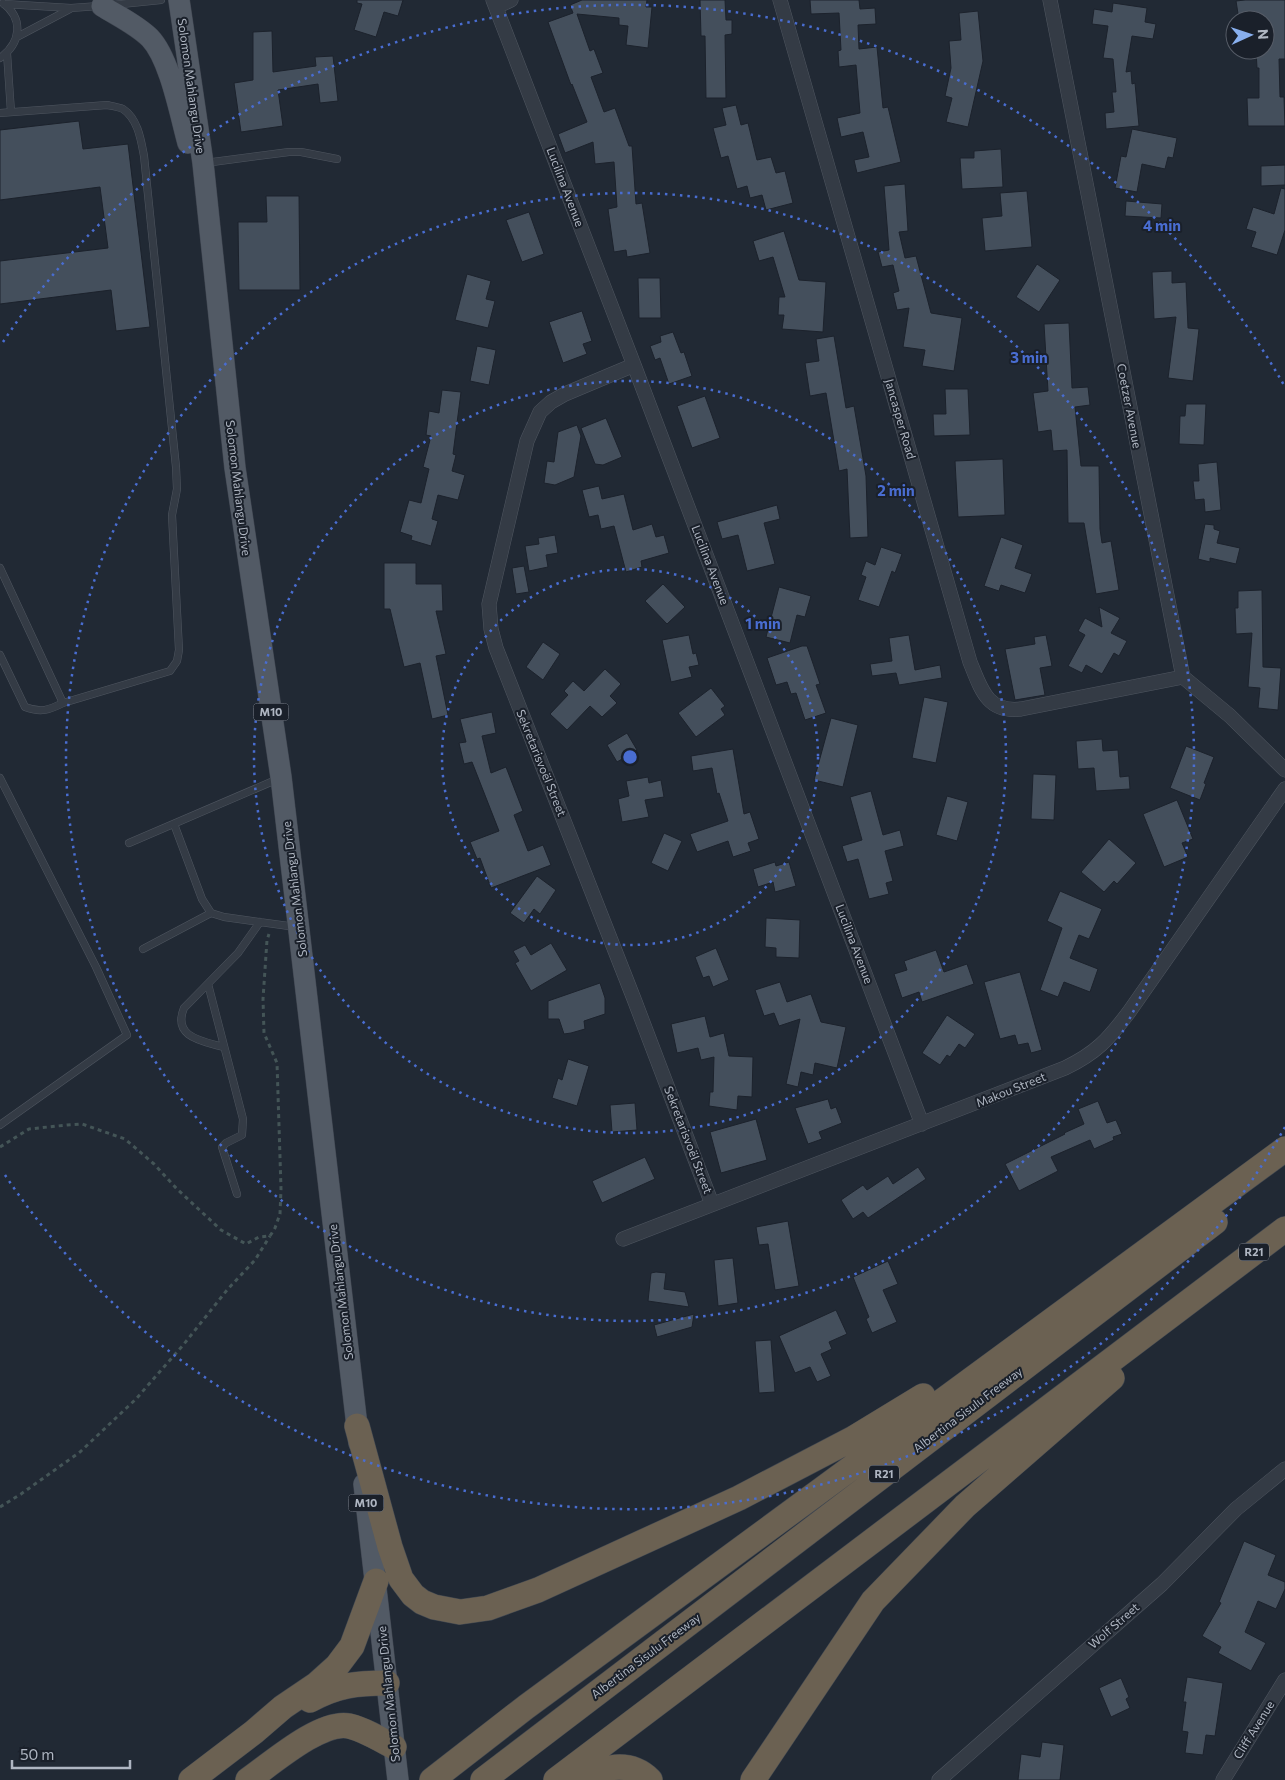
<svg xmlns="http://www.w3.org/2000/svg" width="1285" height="1780" font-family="Commissioner,sans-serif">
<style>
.building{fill:#444f5c;stroke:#1c222c}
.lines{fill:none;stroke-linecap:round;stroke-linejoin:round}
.lane-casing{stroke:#4f5660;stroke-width:8}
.street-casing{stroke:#4f5660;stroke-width:15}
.primary-casing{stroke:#3e444f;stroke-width:22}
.highway-casing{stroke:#3f4650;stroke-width:26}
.path{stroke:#445557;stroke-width:3;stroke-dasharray:4 4;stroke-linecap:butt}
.lane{stroke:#343b45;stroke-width:7}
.street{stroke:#343b45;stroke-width:14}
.primary{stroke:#525a65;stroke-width:21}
.highway{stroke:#6b6152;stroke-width:25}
.ring{fill:none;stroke:#496dd1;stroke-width:2.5;stroke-dasharray:2.5 5}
.labels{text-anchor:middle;stroke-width:4;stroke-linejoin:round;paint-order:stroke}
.shield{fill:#1a202a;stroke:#828994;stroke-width:1}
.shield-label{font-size:11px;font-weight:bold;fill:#afb6c2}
.street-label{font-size:12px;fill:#afb6c2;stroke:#1a202a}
.centre{fill:#496dd1;stroke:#1a202a;stroke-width:2.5}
.ring-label{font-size:15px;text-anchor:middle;font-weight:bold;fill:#496dd1;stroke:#1a202a;stroke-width:4;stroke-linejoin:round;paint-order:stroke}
</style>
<rect width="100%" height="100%" fill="#212934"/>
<path class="building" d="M357 0H403L398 16 384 12 376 37 354 30 362 4 357 3Z
M582 0H647L646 7H652L648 48 626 45 628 26 619 25V18L577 14 590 51 594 49 603 73 591 77 604 112 615 108 629 146H632L636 204 642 203 650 253 627 257 626 250 614 252 608 209 617 207 614 162 595 164 593 142 565 153 558 134 587 122 572 84 571 85 548 22 573 13 570 5Z
M700 0H725L726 20H732V34L725 35 726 98H706L705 36H701Z
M810 0H859L860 9 875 8 876 24 858 25 859 49 877 47 883 108 888 107 901 162 857 173 854 160 869 157 863 132 841 137 837 118 860 113 856 65 839 67 838 51 841 50 839 13 811 14Z
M1245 0H1285V59H1279L1280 97H1284L1285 126H1248L1247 98H1259V68H1257L1256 50H1265V20H1239L1236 1Z
M1113 3 1147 8 1145 22 1156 24 1153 39 1132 36 1126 72 1131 71 1132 84 1135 83 1139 126 1106 129 1105 113 1114 112 1112 92H1116L1113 59 1103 58 1108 26 1092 24 1094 9 1112 12Z
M978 11 983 61 968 127 946 122 952 98 945 96 951 68 949 41 961 40 959 13Z
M272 31 273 72 316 66 315 57 333 56 338 101 320 103 318 84 278 90 283 126 241 132 234 83 253 80V32Z
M736 105 741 125 748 123 757 160 771 157 776 173 785 171 793 203 766 210 762 195 750 198 747 186 737 189 728 156 721 158 713 128 726 125 722 108Z
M79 121 83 149 128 144 150 327 116 331 111 290 0 304V261L108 248 100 187 0 200V130Z
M1132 129 1177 138 1173 158 1168 157 1165 169 1142 164 1137 192 1115 188 1121 156 1126 157Z
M1001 149 1003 187 962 189 960 158H974V151Z
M1285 165V185L1261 186V166Z
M905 184 908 231 899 232 905 258 916 256 931 313 962 318 954 371 922 366 925 350 903 347 909 308 897 310 893 293 899 291 893 265 882 267 878 252 889 250 884 186Z
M1281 188 1285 189V230L1277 255 1251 247 1256 232 1246 229 1253 207 1274 214Z
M1027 191 1032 247 985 251 982 218 1002 216 1000 193Z
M266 196H299L300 290H239L238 222H267Z
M1126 201 1162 204 1161 218 1125 216Z
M529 212 544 254 522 262 506 220Z
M784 231 799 280 826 282 823 332 782 329 784 315H778L779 297H785L773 257 759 261 753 241Z
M1037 264 1060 280 1039 312 1016 297Z
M1172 271V283L1186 282 1188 328 1199 329 1193 381 1168 378 1176 317 1154 319 1152 272Z
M467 274 491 281 486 299 495 301 488 328 455 320Z
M638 278H660L661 318H639Z
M582 311 592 341 583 344 587 354 563 363 549 322Z
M1069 323 1072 388 1088 387 1090 405 1075 407 1081 466H1099L1100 529 1102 543 1111 541 1119 590 1096 594 1084 523H1068L1067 450 1053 451 1051 430 1038 432 1033 393 1048 391 1044 324Z
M673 332 681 353 684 352 692 376 669 384 660 358 655 360 650 346 661 342 660 336Z
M834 336 846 408 854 406 866 476 868 537 850 538 847 469 839 471 826 393 810 396 805 363 819 361 816 339Z
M477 346 496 350 489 385 470 381Z
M945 389H968L970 435 934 436 933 414H946Z
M442 390 461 392 453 454 456 455 452 471 465 475 458 500 438 495 432 519 438 521 431 546 411 540 412 536 400 532 409 500 421 503 429 469 423 467 431 436 426 435 429 411 439 413Z
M705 396 720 438 692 448 677 406Z
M1186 404H1206L1204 445 1179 444 1180 416H1185Z
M606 418 622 457 603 465 595 464 581 428Z
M577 425 581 436 574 477 555 485 544 483 547 461 554 462 558 432Z
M1003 459 1005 515 958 517 955 461Z
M1217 462 1221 510 1205 512 1204 499 1195 500 1193 481H1199L1198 464Z
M599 486 602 499 624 494 633 530 652 524 656 537 664 535 669 553 641 561 642 567 626 572 614 526 601 529 598 515 589 517 582 490Z
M777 505 780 519 764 523 775 564 747 571 738 535 722 539 717 522Z
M1205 524 1214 525V529L1220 531 1217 543 1240 548 1236 564 1210 558V562L1198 559Z
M555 535 558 553 546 555 548 567 529 571 525 546 539 544 538 538Z
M1001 537 1023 545 1015 568 1032 574 1025 593 1001 585 999 591 984 586Z
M881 547 902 554 895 573 892 571 879 607 858 600 866 577 861 575 866 561 875 565Z
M384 563H416V584H442L443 611H436L446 654 436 656 448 715 432 719 420 663 404 667 390 609H384Z
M524 566 529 592 516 594 512 568Z
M663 584 685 607 667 624 645 601Z
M779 587 811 596 805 617 797 615 790 643 766 637Z
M1262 590 1263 667 1281 668 1278 710 1258 708 1260 688 1248 687 1252 633 1236 634 1235 608H1238V591Z
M1099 607 1120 618 1111 633 1127 641 1119 656 1114 653 1102 674 1086 665 1082 673 1068 666 1085 635 1078 631 1085 618 1102 627Z
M689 635 693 654 696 653 699 665 689 667 692 677 671 682 662 640Z
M909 635 915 670 940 665 942 678 899 685 896 673 872 676 870 664 892 661 889 638Z
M1046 635 1052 666 1040 668 1045 695 1015 700 1005 649 1035 644 1034 637Z
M543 642 560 654 543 680 526 667Z
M802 646H807L820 684 816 685 826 713 805 720 796 693 791 694 787 682 776 685 767 658Z
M605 669 621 684 610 696 617 703 602 717 590 706 567 730 550 714 568 695 564 691 573 681 584 691Z
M711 688 725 706 721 709 725 715 696 737 678 713Z
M924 697 948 702 936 763 912 758Z
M492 712 496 733 482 736 491 773 506 767 523 811 514 815 528 851 543 845 551 865 491 888 480 858 477 859 470 842 499 831 472 762 464 764 459 743 466 742 460 719Z
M831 718 858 725 843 787 814 780Z
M627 733 637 750 617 762 607 745Z
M1102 739 1103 751 1118 750 1120 777 1129 776 1130 789 1096 791 1094 768 1078 769 1076 741Z
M1186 746 1214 757 1204 783 1206 784 1200 800 1170 788Z
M733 749 744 814 750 812 759 839 748 843 751 851 733 857 728 841 697 852 690 834 728 821 719 793 717 794 712 768 693 771 691 756Z
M1033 774 1056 775 1054 820 1031 819Z
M648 777 649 783 661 780 664 797 645 800 649 817 622 822 618 799 629 796 626 781Z
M871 791 883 835 900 830 904 846 885 851 893 881 886 883 889 894 869 899 858 859 847 862 842 846 862 840 850 797Z
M947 796 968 802 957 841 936 835Z
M1177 800 1193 839 1182 843 1188 857 1164 867 1143 814Z
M664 833 682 841 668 871 651 863Z
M1109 839 1136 863 1117 884 1114 881 1104 892 1081 872Z
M775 862 776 866 789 862 796 886 775 892 773 882 758 887 753 869Z
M537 876 556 890 540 914 534 909 524 923 510 913Z
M1060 891 1102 909 1089 939 1079 935 1070 958 1098 969 1090 992 1064 982 1058 997 1040 990 1062 928 1047 921Z
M766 918 800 920 799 958 776 957V948L765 947Z
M551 943 567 970 531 991 515 963 519 961 513 951 525 945 531 955Z
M716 948 729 980 713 987 709 976 703 978 695 957Z
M936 950 944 972 967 964 974 984 922 1002 919 992 902 998 894 974 907 970 904 961Z
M1020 972 1042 1050 1031 1053 1028 1043 1018 1045 1015 1035 1000 1039 984 982Z
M780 982 787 1002 811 994 821 1022 846 1027 837 1068 815 1063 813 1075 801 1072 798 1087 786 1084 800 1019 779 1026 774 1013 764 1016 755 990Z
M600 983 605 998V1014L584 1021 585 1029 571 1033 564 1034 559 1019H548V1001Z
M947 1015 975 1034 965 1048 959 1044 950 1057 947 1055 940 1065 922 1053Z
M705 1016 710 1037 724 1033 729 1056 753 1057 752 1097 738 1096 737 1110 709 1106 710 1092H713L714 1057 701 1060 698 1048 677 1053 671 1024Z
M568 1059 589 1066 577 1106 552 1098 558 1078 562 1080Z
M828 1099 831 1109 836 1107 842 1123 819 1132 822 1139 808 1144 795 1108Z
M1098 1101 1107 1123 1116 1120 1122 1134 1113 1137 1114 1140 1094 1149 1090 1140 1051 1157 1058 1171 1019 1191 1005 1164 1065 1134 1064 1133 1084 1124 1078 1109Z
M635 1103 637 1130 612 1132 610 1105Z
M756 1119 767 1160 721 1173 710 1132Z
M645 1157 655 1179 602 1203 592 1181Z
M918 1167 926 1179 868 1218 863 1212 853 1219 841 1200 863 1185 867 1190 888 1176 893 1184Z
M788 1221 799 1286 775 1290 768 1244 759 1245 756 1227Z
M733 1258 738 1303 718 1306 714 1260Z
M888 1261 898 1284 883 1290 897 1322 872 1333 866 1319 869 1317 853 1277Z
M656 1272 666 1273 664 1289 685 1292 689 1307 648 1301 651 1273Z
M836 1310 847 1334 829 1342 832 1349 821 1354 831 1376 817 1382 810 1367 795 1373 779 1336Z
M694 1314 692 1327 657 1337 654 1325Z
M771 1340 775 1392 759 1393 755 1341Z
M1244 1541 1276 1555 1268 1575 1285 1582V1589L1276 1609 1258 1601 1245 1632 1266 1643 1251 1671 1218 1653 1221 1647 1202 1636 1221 1603 1219 1602Z
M1187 1677 1223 1683 1215 1736 1206 1735 1203 1755 1185 1753 1188 1732 1182 1731 1186 1702H1183Z
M1121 1678 1129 1697 1126 1699 1130 1708 1111 1717 1099 1688Z
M1042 1742 1064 1745 1060 1780H1018L1021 1754 1040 1757Z"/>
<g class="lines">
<defs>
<path id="lane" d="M4 4 71 8 99 6
M112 5 161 0
M17 37 70 9
M7 53 11 112
M0 58C21 43 24 19 3 3
M0 113 107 105C112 106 119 107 123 109 138 119 141 140 144 156L176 467 177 489 172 515 179 650 177 661 170 671 63 703C49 710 41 713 25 707L0 655
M205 163 289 152H301L337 159
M0 568 63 703
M0 778 96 967 127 1035 0 1125
M174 824 202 899 211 913 224 917 296 927
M129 843 278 779
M143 949 211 913
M208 984 243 1119 242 1135 226 1143 222 1147 237 1194
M223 1047C202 1041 172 1037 184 1008L238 953 260 922"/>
<path id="street" d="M493 0 634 365 922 1124
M780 0 970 662C981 689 987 713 1021 709L1183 677
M1050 0 1183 677 1230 716 1285 770
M496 7 511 0
M634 365 565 394 551 402 540 412 527 441 489 604 491 629 496 648 634 999 712 1204
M623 1239 1065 1068C1096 1053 1108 1040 1129 1012L1285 789
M939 1780 1162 1584 1236 1509 1285 1469
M1223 1780 1285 1680"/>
<path id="primary" d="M179 0 203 163 235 468 281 777 359 1443
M102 6C118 16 137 25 150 38 170 59 180 114 188 143
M364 1484 398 1780"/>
<path id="highway" d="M357 1426 390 1547 401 1579 413 1595 422 1602 434 1607 460 1612 488 1608 538 1590 739 1498 854 1438 923 1396
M310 1700C337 1685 357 1683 387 1683
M191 1780 254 1732 283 1707 317 1684 337 1666 352 1646 376 1581
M248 1780C271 1764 321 1720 349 1726 365 1730 380 1739 394 1747
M432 1780 526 1707 1285 1149
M483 1780 1215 1222
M556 1780 1285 1229
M580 1780C602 1767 629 1759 650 1780
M753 1780 873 1601 965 1506 1112 1378"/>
</defs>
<use href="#lane" class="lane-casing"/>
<use href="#street" class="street-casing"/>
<use href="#primary" class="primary-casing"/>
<use href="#highway" class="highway-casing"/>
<path class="path" d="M0 1147 29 1129 67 1125 82 1124 125 1139 154 1164 177 1189 221 1230 246 1244 259 1237 270 1236 275 1228 280 1214 281 1189 277 1063 264 1033 263 999 267 940 269 934
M0 1507 21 1494 80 1452 136 1399 184 1344 227 1290 255 1260 270 1236"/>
<use href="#lane" class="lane"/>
<use href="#street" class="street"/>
<use href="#primary" class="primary"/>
<use href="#highway" class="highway"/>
</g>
<g class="ring">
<circle cx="630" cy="757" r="188"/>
<circle cx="630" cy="757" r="376"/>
<circle cx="630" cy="757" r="564"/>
<path d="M1285 1127A752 752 0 0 1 3 1172M3 342A752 752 0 0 1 1285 387"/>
</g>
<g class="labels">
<g class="shield">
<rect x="253.5" y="703.5" width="35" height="17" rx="4"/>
<rect x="1239" y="1243.5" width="30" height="17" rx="4"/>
<rect x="869" y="1465.5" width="30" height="17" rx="4"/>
<rect x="348.5" y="1494.5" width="35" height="17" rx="4"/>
</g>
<g class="shield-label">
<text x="271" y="716">M10</text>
<text x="1254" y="1256">R21</text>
<text x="884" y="1478">R21</text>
<text x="366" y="1507">M10</text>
</g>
<g class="street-label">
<text transform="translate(191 86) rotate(82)" y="4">Solomon Mahlangu Drive</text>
<text transform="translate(565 187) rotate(69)" y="4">Lucilina Avenue</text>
<text transform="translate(1129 406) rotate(79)" y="4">Coetzer Avenue</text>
<text transform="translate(900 419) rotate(74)" y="4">Jancasper Road</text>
<text transform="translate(238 488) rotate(83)" y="4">Solomon Mahlangu Drive</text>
<text transform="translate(710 565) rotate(69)" y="4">Lucilina Avenue</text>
<text transform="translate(541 763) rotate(68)" y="4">Sekretarisvoël Street</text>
<text transform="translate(295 889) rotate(-97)" y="4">Solomon Mahlangu Drive</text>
<text transform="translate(854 944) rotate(69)" y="4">Lucilina Avenue</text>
<text transform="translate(1011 1090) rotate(-22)" y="4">Makou Street</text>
<text transform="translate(688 1140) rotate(69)" y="4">Sekretarisvoël Street</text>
<text transform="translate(341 1292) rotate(-97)" y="4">Solomon Mahlangu Drive</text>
<text transform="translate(968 1410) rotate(-37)" y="4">Albertina Sisulu Freeway</text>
<text transform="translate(1114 1626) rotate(-41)" y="4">Wolf Street</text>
<text transform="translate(646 1656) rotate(-37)" y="4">Albertina Sisulu Freeway</text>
<text transform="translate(389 1694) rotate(-96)" y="4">Solomon Mahlangu Drive</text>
<text transform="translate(1254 1730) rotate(-58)" y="4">Cliff Avenue</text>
</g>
</g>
<circle cx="630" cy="757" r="8" class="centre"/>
<g class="ring-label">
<text x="1162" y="231">4 min</text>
<text x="1029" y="363">3 min</text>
<text x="896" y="496">2 min</text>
<text x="763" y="629">1 min</text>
</g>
<g transform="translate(1250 35) rotate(87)"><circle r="24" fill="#1a202a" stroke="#565c67"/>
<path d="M0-4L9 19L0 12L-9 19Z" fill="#88afee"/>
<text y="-8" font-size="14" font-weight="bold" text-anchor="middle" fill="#afb6c2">N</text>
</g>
<path d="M12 1760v8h118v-8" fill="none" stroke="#afb6c2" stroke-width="2.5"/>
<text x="20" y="1760" font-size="15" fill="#afb6c2" stroke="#1a202a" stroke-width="4" paint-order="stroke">50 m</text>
</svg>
